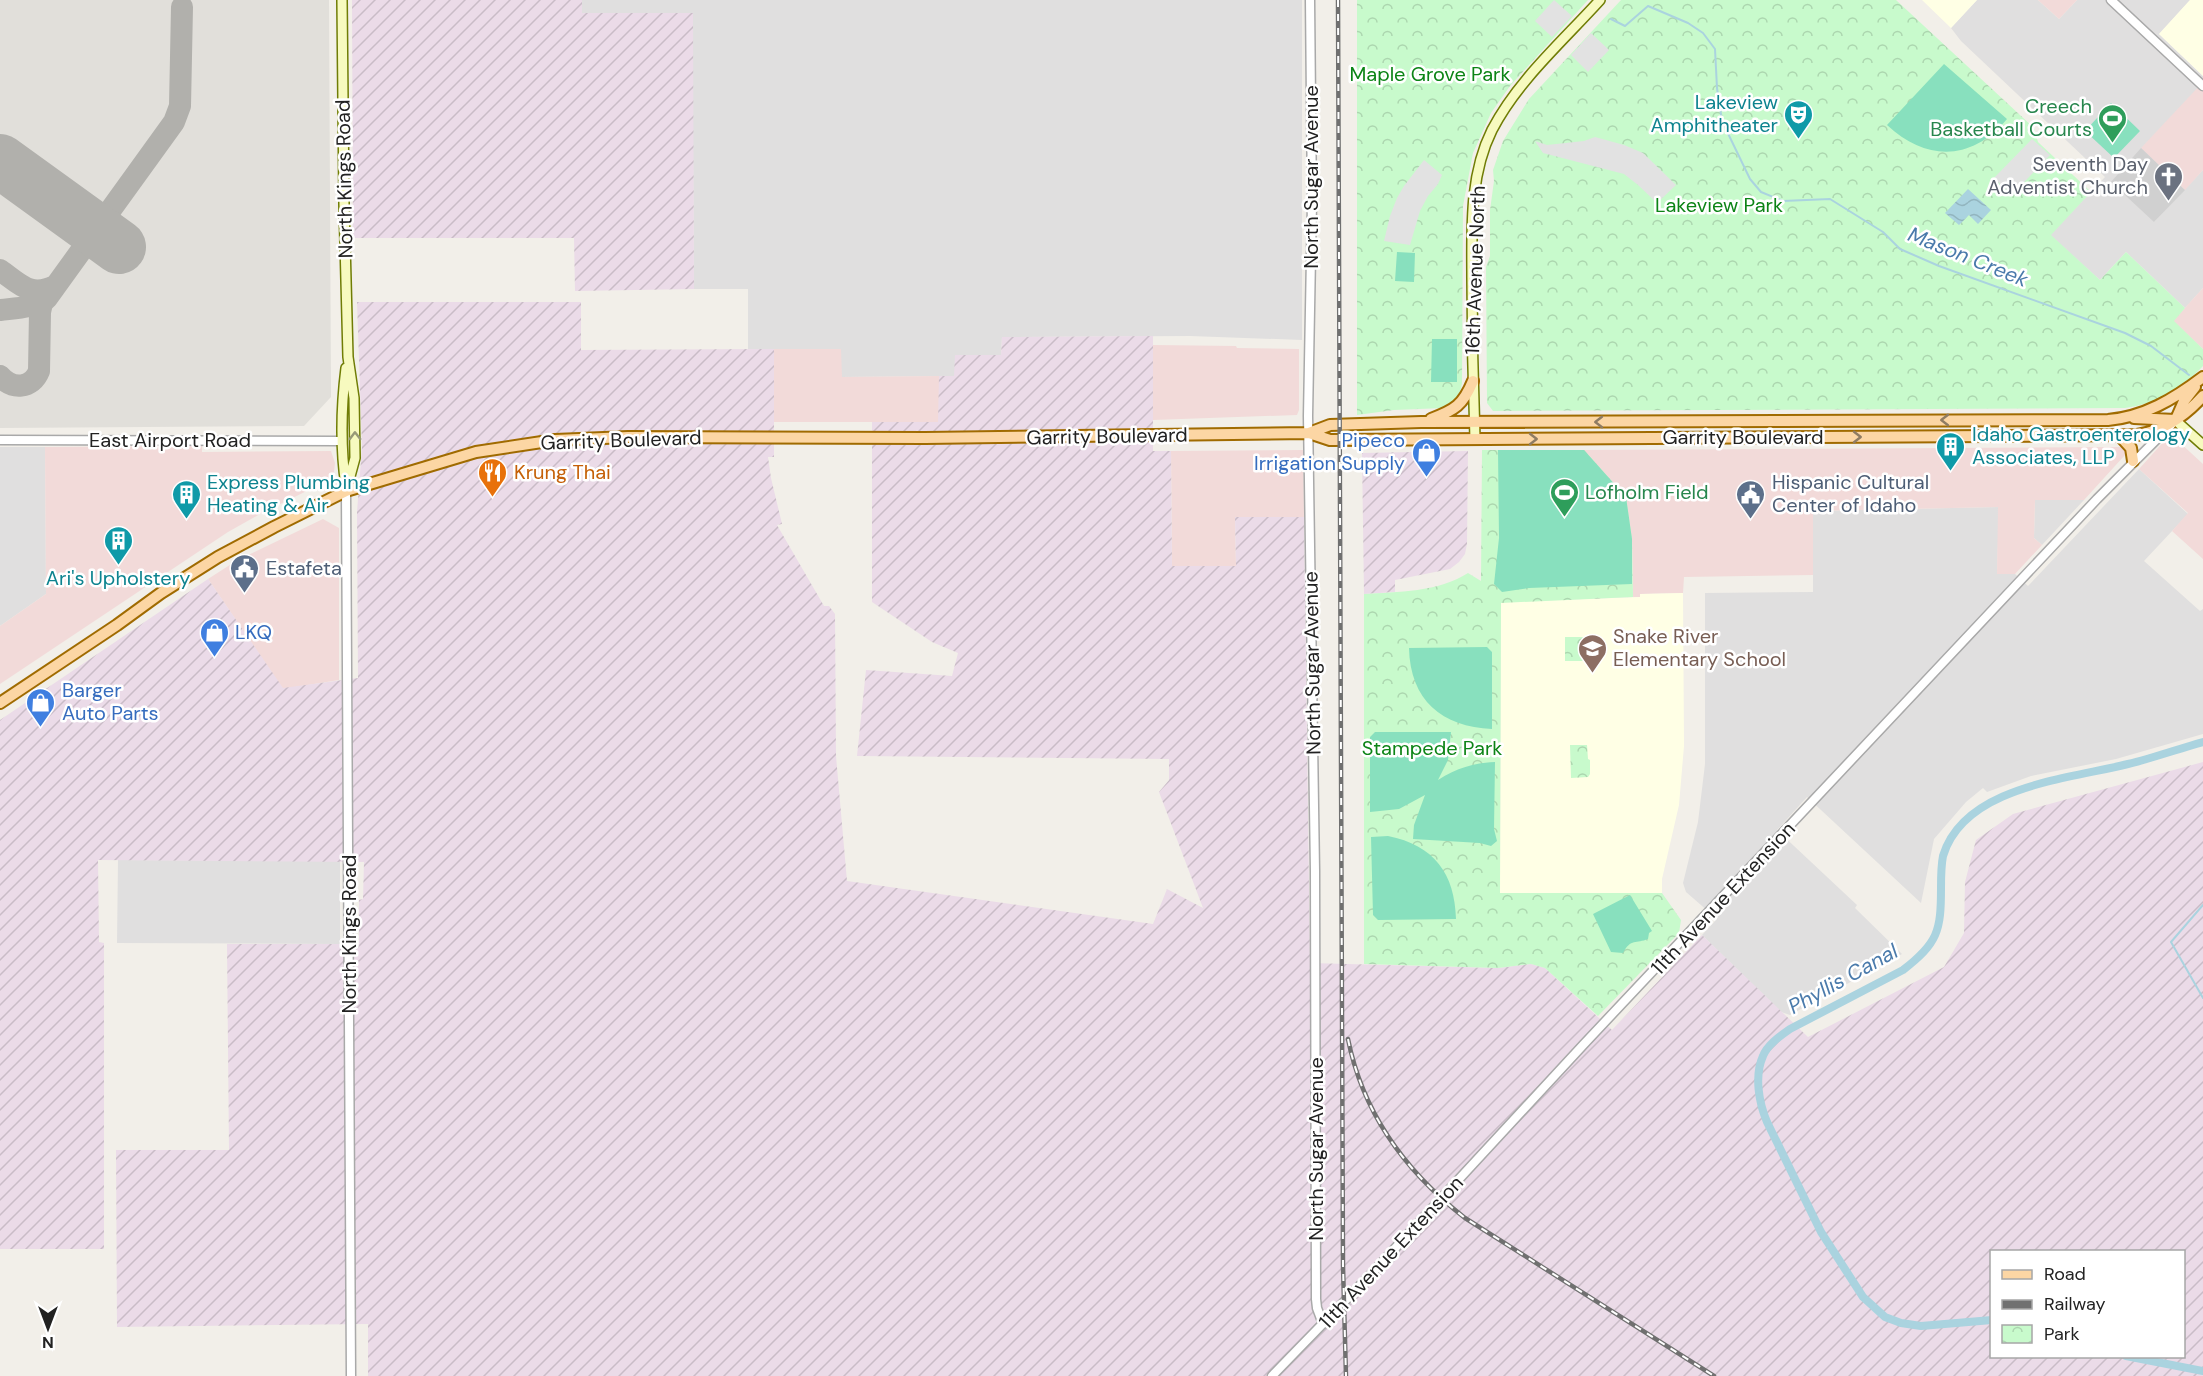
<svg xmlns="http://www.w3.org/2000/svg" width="2203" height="1376" font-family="'DM Sans',sans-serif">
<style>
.residential{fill:#e0dfdf}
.commercial{fill:#f2dad9}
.industrial{fill:url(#industrial-furrows);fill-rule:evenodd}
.education{fill:#ffffe5}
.religious{fill:#d0d0d0}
.airport{fill:#e1dfda}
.park{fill:url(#park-crowns)}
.pitch{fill:#88e0be}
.parking{fill:#e2e2e2}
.water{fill:url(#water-waves)}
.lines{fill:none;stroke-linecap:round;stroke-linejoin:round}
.stream{stroke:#aad3df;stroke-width:2}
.canal{stroke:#aad3df;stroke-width:8}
.taxiway{stroke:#b1b0ac;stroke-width:22}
.runway{stroke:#b1b0ac;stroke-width:54}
.tertiary-casing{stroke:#a9a9a9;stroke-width:11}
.secondary-casing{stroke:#707d05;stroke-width:12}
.primary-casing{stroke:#a06b00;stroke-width:14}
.tertiary{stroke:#fff;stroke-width:8}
.secondary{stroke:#f7fabf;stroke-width:9}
.primary{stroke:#fcd6a4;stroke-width:10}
.rail-casing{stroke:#707070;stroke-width:4.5}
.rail{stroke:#fff;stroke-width:2;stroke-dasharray:7;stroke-linecap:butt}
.oneway{stroke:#8f7c63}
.oneway2{stroke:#979978}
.labels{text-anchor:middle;stroke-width:5;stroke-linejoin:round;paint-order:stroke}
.park-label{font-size:20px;fill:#0c8416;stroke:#fff}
.culture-label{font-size:20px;fill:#0d838f;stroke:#fff;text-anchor:start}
.leisure-label{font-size:20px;fill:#27864d;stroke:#fff;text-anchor:end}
.worship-label{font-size:20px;fill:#5b616d;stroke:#fff;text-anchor:end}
.street-label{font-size:20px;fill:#222;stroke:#fff}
.shop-label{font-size:20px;fill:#366cbe;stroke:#fff;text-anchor:start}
.food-label{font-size:20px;fill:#c56008;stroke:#fff;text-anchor:start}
.service-label{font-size:20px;fill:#4e5e75;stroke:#fff;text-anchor:start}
.education-label{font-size:20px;fill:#785e54;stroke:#fff;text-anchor:start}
.water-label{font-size:21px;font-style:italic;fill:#4a7aab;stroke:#fff}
</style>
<defs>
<pattern id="industrial-furrows" width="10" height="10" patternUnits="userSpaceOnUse" patternTransform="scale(1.5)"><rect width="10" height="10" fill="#ebdbe8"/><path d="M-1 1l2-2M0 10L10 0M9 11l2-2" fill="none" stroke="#c9bcc7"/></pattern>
<pattern id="park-crowns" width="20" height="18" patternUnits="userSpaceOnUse" patternTransform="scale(1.5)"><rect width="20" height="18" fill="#c8facc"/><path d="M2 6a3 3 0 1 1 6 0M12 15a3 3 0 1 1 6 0" fill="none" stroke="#acd6af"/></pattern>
<pattern id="water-waves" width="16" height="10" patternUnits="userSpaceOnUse" patternTransform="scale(1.5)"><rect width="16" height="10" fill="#aad3df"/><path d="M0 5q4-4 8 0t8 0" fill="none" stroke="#92b5bf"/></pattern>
</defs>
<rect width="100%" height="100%" fill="#f2efe9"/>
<path class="residential" d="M582 0H1302V340L1190 336 1002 337 1001 355H955V376L841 377V349H748V289H694L692 13H582Z
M1977 0H2038L2059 19 2077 0H2190L2159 34 2203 76V82L2154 222 2203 170V288L2185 308 2126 252 2100 280 2050 235 2105 177 1961 41 1951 28Z
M0 447H45L46 594 0 626Z
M2139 469 2188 514 2144 561 2200 611 2203 609V734L2116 759 2031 776 1987 792 1983 788 1966 802 1934 839 1921 903 1807 797 1777 830 1857 905 1855 908 1902 954 1790 1015 1781 1012 1702 935 1717 919 1686 892 1683 883 1698 822 1705 764V593L1813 592V511L1999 507 1997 574H2015L2028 586Z
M2069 499 2084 500 2042 545 2034 538 2035 500Z
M118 860 340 861V944L117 943Z"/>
<path class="commercial" d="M2038 0H2077L2059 19Z
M2203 82V170L2185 190 2141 148Z
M2203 288V349L2173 321Z
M1153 345 1236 346 1237 348 1299 349V410L1297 415 1153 420Z
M774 349H841L842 377 939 376V422H774Z
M2167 438 2177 440 2203 464V559L2172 531 2188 513 2139 469Z
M202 446V452L331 451 335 463 334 472 327 481 260 514 228 532 0 684V626L46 594 45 447Z
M2122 447 2126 452 2125 455 2084 500H2035L2034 538 2042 545 2015 574H1997L1998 507 1813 511V575L1684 577 1683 593 1641 594 1640 597H1633L1632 539 1584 450Z
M1303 450 1304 517H1235L1236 566H1172L1171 451Z
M323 519 339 528V680L283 689 208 579 236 561Z"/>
<path class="industrial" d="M352 0H582V13H693L694 289 575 291 574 238H353Z
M357 302H581V350L774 349V457H768L771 478 782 524 777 525 824 606H829L835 614 836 756 847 881 1153 924 1167 889 1203 908 1159 792 1169 780V759L857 756 866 670 952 676 958 653 932 642 872 602V422H938L939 376H954L955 355H1001L1002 337 1153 336V451H1171L1172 566H1236L1235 517H1304L1310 963 1498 968 1531 964 1545 968 1612 1030 1702 935 1808 1037 1944 967 1964 933 1965 882 1976 840 2013 814 2203 762V1376H368V1324L117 1327 116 1150H229L227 944H359V900L363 899 364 862 98 860 99 942 104 943V1249H0V720L208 579 283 688 358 678 357 512 362 447ZM1992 1252H2184V1356H1992Z
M1468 451 1467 544 1465 554 1459 562 1450 569 1395 580V592L1364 594 1362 453Z"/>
<path class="education" d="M1922 0H1977L1951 28Z
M2190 0H2203V76L2159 34Z
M1683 593 1684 746 1679 805 1662 879V893H1500L1501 602 1640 597V594Z"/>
<path class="religious" d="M2141 148 2185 190 2154 222 2111 182Z"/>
<path class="airport" d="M0 0H329L331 397 304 426 0 428Z"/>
<path class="park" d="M1357 0H1588L1510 86 1491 113 1473 153 1463 206 1462 383C1460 395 1457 404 1444 408L1394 410 1357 415Z
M1621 0H1896L2034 128 2038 142 2091 192 2051 235 2100 280 2126 252 2185 308 2174 321 2203 349V366C2181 389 2157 404 2125 408L1493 411 1487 403 1486 267 1490 256V210L1494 181 1493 170 1503 141 1529 99Z
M1482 450H1584L1626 497 1632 539 1633 597 1501 603 1500 893H1662L1681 920 1679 933 1598 1016 1545 968 1531 964 1498 968 1364 964V594C1397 592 1439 592 1468 573L1481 581Z
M1565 637H1600V661H1565Z
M1570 745H1587L1588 759 1590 760V774L1588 777 1571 778Z"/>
<path class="pitch" d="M1944 64 2007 119C1972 161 1927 162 1887 125Z
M2111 103 2140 131 2114 158 2085 131Z
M1397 252 1415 253 1414 282 1395 281Z
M1432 339H1457V382H1431Z
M1498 450H1584L1626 497 1632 539V584L1529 588 1502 592 1494 584 1499 538Z
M1487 647 1492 652V729C1442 727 1410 700 1409 648Z
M1375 732H1451L1448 760 1438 780C1457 768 1473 763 1495 762L1494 829 1497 841 1491 846 1480 843 1413 839 1414 825 1425 795 1399 809 1370 812V737Z
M1388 836C1434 845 1455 874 1456 919L1378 920 1373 915 1371 837Z
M1630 895 1652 931 1649 933 1648 939C1636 944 1631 938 1623 953L1611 952 1593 914Z"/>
<path class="parking" d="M1554 0 1572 16 1552 37 1535 21Z
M1591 33 1609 50 1588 72 1571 55Z
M1595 137 1624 145 1643 153 1676 185 1657 203 1638 185 1624 174 1543 153 1535 141 1547 145 1584 141Z
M2032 139 2050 155 2012 195 1994 178Z
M1424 160 1442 175 1438 184 1428 196 1420 211 1410 245 1384 241 1390 216 1397 198 1404 186Z"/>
<path class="water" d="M1968 189 1991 210 1978 224 1969 215 1959 225 1945 213Z"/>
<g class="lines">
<path class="stream" d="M1611 19 1625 26 1648 6 1688 23 1703 33 1715 49 1717 88 1722 121 1750 179 1761 192 1783 201 1830 199 1883 232 1900 249 1939 266 2125 333 2151 346 2189 375
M2203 905 2171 942 2203 998"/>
<path class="canal" d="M1992 1320 1921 1326 1901 1323 1885 1317 1863 1297 1821 1232 1767 1122C1759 1103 1754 1076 1763 1056 1767 1045 1780 1036 1790 1029L1903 970C1938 943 1941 931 1941 888 1941 877 1941 866 1943 856 1964 786 2069 779 2128 764 2153 758 2178 749 2203 742
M2126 1356 2203 1371"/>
<path class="taxiway" d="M0 270C20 284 30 298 55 286
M0 310C16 308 34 308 47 298L174 122 180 106 182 7
M0 376C12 390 32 389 39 371L40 312 42 303 47 298"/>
<path class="runway" d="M0 161 119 247"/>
<defs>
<path id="tertiary" d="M1310 0 1312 203 1308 416 1315 871 1316 1299 1317 1308 1323 1324
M2111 0 2203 86
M0 440 341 441
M346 491 351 1376
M1272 1376 1375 1270 1584 1044 2097 499 2171 425"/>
<path id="secondary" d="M342 0 344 204 348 357 354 398 355 458 346 491
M2175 420 2203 445
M1475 439C1473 385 1472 332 1472 278 1472 229 1469 176 1492 130 1518 80 1563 41 1600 0
M346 486C340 446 341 408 346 368"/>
<path id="primary" d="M2177 417 2184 401 2195 387
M2134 418 2175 420
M1431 419C1455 410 1463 405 1473 381
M1309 433 1330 425 1421 422 2108 420C2144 417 2174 399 2203 377
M2120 436 2131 448 2133 461
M0 703 117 625 161 593 218 557 274 527 346 491 476 452 555 440 628 437 925 438 1309 433 1330 440 2137 435C2163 431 2186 415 2203 396"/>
</defs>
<use href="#tertiary" class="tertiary-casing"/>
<use href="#secondary" class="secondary-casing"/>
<use href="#primary" class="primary-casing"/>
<use href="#tertiary" class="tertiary"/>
<use href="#secondary" class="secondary"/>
<use href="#primary" class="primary"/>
<defs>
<path id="rail" d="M1338 0 1343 1266 1346 1376
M1348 1039C1363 1114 1406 1172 1465 1218L1714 1376"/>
</defs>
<use href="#rail" class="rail-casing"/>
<use href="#rail" class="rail"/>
</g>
<defs><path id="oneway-chevron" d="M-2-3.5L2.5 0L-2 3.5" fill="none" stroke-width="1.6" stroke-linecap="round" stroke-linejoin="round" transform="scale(1.5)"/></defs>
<g class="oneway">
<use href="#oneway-chevron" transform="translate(1945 420) rotate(180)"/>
<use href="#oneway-chevron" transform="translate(1599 422) rotate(180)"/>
<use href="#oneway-chevron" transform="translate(1857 437)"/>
<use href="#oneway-chevron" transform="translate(1533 439)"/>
</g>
<use class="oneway2" href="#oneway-chevron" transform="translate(355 436) rotate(-91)"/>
<defs>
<symbol id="theatre-pin" viewBox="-11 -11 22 30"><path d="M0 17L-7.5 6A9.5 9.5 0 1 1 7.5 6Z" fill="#0f9aa8" stroke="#fff"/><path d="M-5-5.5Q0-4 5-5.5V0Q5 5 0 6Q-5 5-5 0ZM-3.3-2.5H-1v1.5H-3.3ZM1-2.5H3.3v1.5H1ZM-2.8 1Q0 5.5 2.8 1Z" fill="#fff"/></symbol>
<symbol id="stadium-pin" viewBox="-11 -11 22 30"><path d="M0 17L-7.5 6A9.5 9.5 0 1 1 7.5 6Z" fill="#2e9e5b" stroke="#fff"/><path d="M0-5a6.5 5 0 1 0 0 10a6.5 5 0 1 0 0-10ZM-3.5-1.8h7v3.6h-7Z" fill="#fff"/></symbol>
<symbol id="church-pin" viewBox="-11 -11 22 30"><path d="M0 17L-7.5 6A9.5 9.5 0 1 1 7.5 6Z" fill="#6b7280" stroke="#fff"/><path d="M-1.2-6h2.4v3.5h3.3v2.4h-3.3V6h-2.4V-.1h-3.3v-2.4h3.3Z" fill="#fff"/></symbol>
<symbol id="building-pin" viewBox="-11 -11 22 30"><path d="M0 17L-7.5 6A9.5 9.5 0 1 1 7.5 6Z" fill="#0f9aa8" stroke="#fff"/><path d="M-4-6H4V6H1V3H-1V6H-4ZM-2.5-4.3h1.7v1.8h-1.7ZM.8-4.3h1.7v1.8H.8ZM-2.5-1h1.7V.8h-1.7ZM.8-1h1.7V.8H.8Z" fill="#fff"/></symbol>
<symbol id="shop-pin" viewBox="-11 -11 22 30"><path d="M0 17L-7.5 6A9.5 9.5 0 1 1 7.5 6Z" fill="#3f7fe0" stroke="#fff"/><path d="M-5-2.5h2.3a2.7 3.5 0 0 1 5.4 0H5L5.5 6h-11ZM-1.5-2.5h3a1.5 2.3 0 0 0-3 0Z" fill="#fff"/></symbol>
<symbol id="restaurant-pin" viewBox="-11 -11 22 30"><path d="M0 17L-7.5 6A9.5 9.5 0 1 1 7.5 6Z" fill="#e8710a" stroke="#fff"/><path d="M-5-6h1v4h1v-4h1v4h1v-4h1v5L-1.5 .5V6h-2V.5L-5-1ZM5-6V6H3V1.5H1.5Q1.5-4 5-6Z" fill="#fff"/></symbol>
<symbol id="civic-pin" viewBox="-11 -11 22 30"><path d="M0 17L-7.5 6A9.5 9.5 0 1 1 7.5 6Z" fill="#5c6f8a" stroke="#fff"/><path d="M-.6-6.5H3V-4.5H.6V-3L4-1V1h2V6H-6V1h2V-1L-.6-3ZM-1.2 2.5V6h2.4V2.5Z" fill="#fff"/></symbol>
<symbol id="school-pin" viewBox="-11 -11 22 30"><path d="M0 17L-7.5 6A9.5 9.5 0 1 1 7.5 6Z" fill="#8d6e63" stroke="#fff"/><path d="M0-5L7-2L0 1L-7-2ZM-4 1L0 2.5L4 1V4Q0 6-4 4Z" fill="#fff"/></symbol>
</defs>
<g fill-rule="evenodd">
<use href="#theatre-pin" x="1782" y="98" width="33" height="45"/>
<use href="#stadium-pin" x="2096" y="102" width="33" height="45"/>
<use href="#church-pin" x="2152" y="160" width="33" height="45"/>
<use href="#building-pin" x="1934" y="430" width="33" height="45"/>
<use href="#shop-pin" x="1410" y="436" width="33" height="45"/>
<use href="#restaurant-pin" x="476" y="456" width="33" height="45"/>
<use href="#stadium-pin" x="1548" y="476" width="33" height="45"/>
<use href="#building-pin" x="170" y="478" width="33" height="45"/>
<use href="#civic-pin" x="1734" y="478" width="33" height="45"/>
<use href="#building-pin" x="102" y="524" width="33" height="45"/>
<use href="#civic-pin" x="228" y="552" width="33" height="45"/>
<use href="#shop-pin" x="198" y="616" width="33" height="45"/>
<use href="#school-pin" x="1576" y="632" width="33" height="45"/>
<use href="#shop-pin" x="24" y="686" width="33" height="45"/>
</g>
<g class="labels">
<g class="park-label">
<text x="1430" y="81">Maple Grove Park</text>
<text x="1719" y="212">Lakeview Park</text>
<text x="1432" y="755">Stampede Park</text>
</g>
<g class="culture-label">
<text x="1778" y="109" text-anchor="end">Lakeview<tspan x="1778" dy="23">Amphitheater</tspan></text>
<text x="1972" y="441">Idaho Gastroenterology<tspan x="1972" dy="23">Associates, LLP</tspan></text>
<text x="207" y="489">Express Plumbing<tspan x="207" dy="23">Heating &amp; Air</tspan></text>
<text x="118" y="585" text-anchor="middle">Ari's Upholstery</text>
</g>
<g class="leisure-label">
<text x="2092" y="113">Creech<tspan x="2092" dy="23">Basketball Courts</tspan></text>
<text x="1585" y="499" text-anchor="start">Lofholm Field</text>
</g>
<g class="worship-label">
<text x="2148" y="171">Seventh Day<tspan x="2148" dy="23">Adventist Church</tspan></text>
</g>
<g class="street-label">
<text transform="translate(1311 177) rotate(-90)" y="7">North Sugar Avenue</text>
<text transform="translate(344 179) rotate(-91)" y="7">North Kings Road</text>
<text transform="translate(1475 270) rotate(-88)" y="7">16th Avenue North</text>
<text transform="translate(1107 436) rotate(-1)" y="7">Garrity Boulevard</text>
<text x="1743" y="444">Garrity Boulevard</text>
<text x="170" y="447">East Airport Road</text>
<text transform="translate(621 440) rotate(-2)" y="7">Garrity Boulevard</text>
<text transform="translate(1312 663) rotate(-91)" y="7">North Sugar Avenue</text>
<text transform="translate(1723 898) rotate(-47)" y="7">11th Avenue Extension</text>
<text transform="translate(349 934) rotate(-90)" y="7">North Kings Road</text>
<text transform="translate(1316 1149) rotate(-90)" y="7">North Sugar Avenue</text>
<text transform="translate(1391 1252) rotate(-47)" y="7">11th Avenue Extension</text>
</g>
<g class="shop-label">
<text x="1405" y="447" text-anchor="end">Pipeco<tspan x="1405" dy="23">Irrigation Supply</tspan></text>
<text x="235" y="639">LKQ</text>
<text x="62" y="697">Barger<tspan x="62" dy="23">Auto Parts</tspan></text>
</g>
<g class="food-label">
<text x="514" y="479">Krung Thai</text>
</g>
<g class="service-label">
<text x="1772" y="489">Hispanic Cultural<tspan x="1772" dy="23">Center of Idaho</tspan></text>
<text x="266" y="575">Estafeta</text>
</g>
<g class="education-label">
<text x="1613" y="643">Snake River<tspan x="1613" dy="23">Elementary School</tspan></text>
</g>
<g class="water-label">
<text transform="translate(1968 257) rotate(22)" y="7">Mason Creek</text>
<text transform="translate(1843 979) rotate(-29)" y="7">Phyllis Canal</text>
</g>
</g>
<rect x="1990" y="1250" width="195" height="108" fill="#ffffff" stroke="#a7a7a7" stroke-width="1.5"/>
<rect x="2002" y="1270" width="30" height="9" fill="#fcd6a4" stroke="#a7a7a7" stroke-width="1.5"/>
<text x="2044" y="1280" font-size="18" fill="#222222">Road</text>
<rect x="2002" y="1300" width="30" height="9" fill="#707070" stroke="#a7a7a7" stroke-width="1.5"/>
<text x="2044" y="1310" font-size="18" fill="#222222">Railway</text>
<rect x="2002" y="1325" width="30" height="18" fill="url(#park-crowns)" stroke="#a7a7a7" stroke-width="1.5"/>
<text x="2044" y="1340" font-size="18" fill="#222222">Park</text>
<g transform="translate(48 1328) rotate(180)" stroke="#ffffff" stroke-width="4.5" paint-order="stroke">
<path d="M0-4.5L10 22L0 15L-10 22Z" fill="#222222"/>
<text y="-9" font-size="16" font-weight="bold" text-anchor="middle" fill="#222222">N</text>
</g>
</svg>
